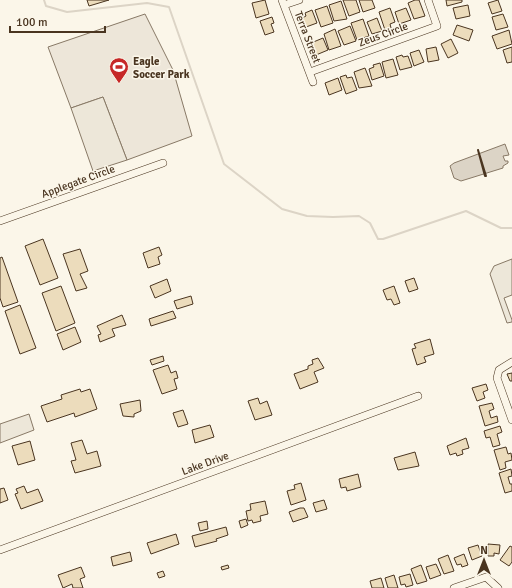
<svg xmlns="http://www.w3.org/2000/svg" width="512" height="588" font-family="Signika,sans-serif">
<style>
.green{fill:#ede6d9;stroke:#887966}
.parking{fill:#ede7d9;stroke:#887966}
.water{fill:#dcd4c6;stroke:#887966}
.lines{fill:none;stroke-linecap:round;stroke-linejoin:round}
.stream{stroke:#dcd4c6;stroke-width:2}
.building{fill:#ecdcbc;stroke:#4a3520}
.minor-casing{stroke:#4a3520;stroke-width:8}
.minor{stroke:#fbf6e9;stroke-width:7}
.wall{stroke:#4a3520;stroke-width:2}
.labels{text-anchor:middle;stroke-width:3;stroke-linejoin:round;paint-order:stroke}
.street-label{font-size:11px;fill:#4a3520;stroke:#fbf6e9}
.poi-label{font-size:11px;font-weight:bold;fill:#4a3520;stroke:#fbf6e9;text-anchor:start}
</style>
<rect width="100%" height="100%" fill="#fbf6e9"/>
<path class="green" d="M145 14 173 70 192 136 127 160 103 97 71 108 48 47Z"/>
<path class="parking" d="M103 97 127 160 93 171 71 108Z
M512 259V295L504 298 512 320V322L507 323 490 274 494 266Z
M29 414 34 430 0 443V424Z"/>
<path class="water" d="M505 144 509 155 503 156 505 161H508V163L503 166V168L461 181 454 178 450 166 454 163Z"/>
<g class="lines">
<path class="stream" d="M44 0 46 6 67 12 147 3 169 7 224 164 282 209 307 216 333 217 359 216 370 223 378 239H383L466 211 501 228H512"/>
</g>
<path class="building" d="M87 0H109L89 6Z
M265 0 269 14 256 18 252 3Z
M343 0H356L360 12 349 16Z
M359 0H372L375 8 363 12Z
M415 0H419L425 16 414 19 408 3Z
M446 0H462V2L447 6Z
M498 0 502 11 492 14 488 3Z
M341 1 347 19 334 21 329 5Z
M468 5 470 16 456 19 453 8Z
M327 6 333 23 321 27 315 10Z
M390 8 395 22 390 24 391 28 385 30 379 12Z
M406 8 411 20 399 24 395 12Z
M312 10 317 23 306 27 302 18 306 16 305 13Z
M503 14 508 27 496 30 492 17Z
M272 17 274 23 271 24 274 32 265 35 260 21Z
M377 18 382 31 372 34 367 22Z
M363 19 369 36 357 40 351 23Z
M457 25 473 30 469 41 453 35Z
M350 26 356 41 344 45 338 31Z
M335 29 341 46 329 50 324 34Z
M509 30 512 44 497 49 492 36Z
M323 38 328 50 316 55 311 43Z
M451 39 458 53 448 58 441 44Z
M436 47 439 60 428 62 426 49Z
M512 47V62L507 63 503 50Z
M419 50 424 62 414 66 410 53Z
M402 55 403 57 408 56 412 67 400 70 396 57Z
M393 59 398 75 386 78 382 62Z
M380 63 384 76 372 80 369 69 374 67 373 65Z
M365 68 372 86 359 88 354 72Z
M346 75 347 78 352 77 357 90 346 94 340 77Z
M338 78 342 90 329 95 325 83Z
M43 239 58 278 40 285 25 246Z
M159 247 162 255 158 257 160 264 148 268 143 253Z
M80 249 88 271 80 274 87 288 76 291 63 254Z
M2 257 18 302 3 307 0 298V258Z
M414 278 418 289 409 292 405 281Z
M167 279 171 291 155 298 150 286Z
M61 286 75 323 56 331 42 293Z
M394 286 400 303 394 305 391 299 387 300 383 290Z
M191 296 193 304 177 309 174 301Z
M20 305 36 348 20 354 5 311Z
M173 311 176 318 151 326 149 319Z
M122 315 126 325 112 329 115 336 100 342 98 335 101 334 97 326Z
M75 327 81 342 63 350 57 334Z
M430 339 434 354 424 357 426 362 417 365 412 349 416 348 414 344Z
M163 356 164 361 152 365 150 360Z
M318 358 324 368 314 372 318 382 300 389 294 374 308 369V366L313 364 312 360Z
M168 365 171 373 176 371 178 378 174 379 177 389 162 394 153 370Z
M512 373V381H510L507 374Z
M486 384 488 390 483 392 485 398 477 401 472 388Z
M80 389 81 392 90 389 97 409 75 417 74 413 47 422 41 406 62 399 61 395Z
M258 398 260 404 267 401 272 415 255 420 248 401Z
M140 400 141 411 134 414V417L123 416 120 404Z
M492 403 494 409 489 411 491 418 497 416 498 422 485 426 479 406Z
M183 410 188 424 178 427 173 413Z
M210 425 214 437 195 443 192 430Z
M500 426 502 432 497 434 500 445 493 447 490 437 486 438 484 431Z
M466 438 469 448 462 450 463 454 457 456 456 453 450 455 447 446Z
M82 440 87 454 97 451 101 466 75 473 71 461 76 460 71 443Z
M30 441 35 460 18 465 12 446Z
M506 447 508 454 511 453 512 460 505 462 506 468 500 470 494 450Z
M415 452 419 466 398 470 394 458Z
M511 469 512 476 508 477 510 484H512V491L505 493 499 473Z
M358 474 361 487 347 491 346 487 341 488 339 479Z
M301 483 306 500 291 505 287 491 295 489 294 485Z
M24 486 27 493 38 489 43 501 21 509 15 494 18 493 16 489Z
M4 488 8 500 0 503V489Z
M324 500 327 509 316 512 313 503Z
M265 501 268 514 260 516 261 521 253 523 252 520 248 521 246 511 251 510 250 504Z
M300 508H304L308 517 293 522 289 512Z
M246 519 248 525 241 528 239 521Z
M207 521 208 529 200 531 198 523Z
M226 527 228 535 216 539 217 541 195 547 192 536Z
M176 534 179 544 151 554 147 543Z
M488 544 500 545 499 554 494 553V556H488Z
M478 545 482 556 472 560 468 548Z
M510 546 512 547V562L509 566 500 560Z
M130 552 132 561 113 566 111 557Z
M464 554 468 565 462 567 461 564 457 565 454 558Z
M448 555 454 571 444 574 438 559Z
M436 564 441 575 430 579 426 567Z
M228 565 229 568 222 570 221 567Z
M421 565 427 581 417 584 411 569Z
M81 567 85 577 80 579 83 588H73L72 584 63 588 58 575Z
M163 571 165 576 159 578 157 573Z
M410 574 413 585 406 587 405 584 401 585 399 577Z
M394 575 398 588H388L385 578Z
M381 578 384 588H372L370 581Z"/>
<g class="lines">
<defs>
<path id="minor" d="M282 0 313 82
M284 5 299 0
M310 72 437 26 428 0
M0 221 163 163
M512 362 499 370 497 378 512 420
M0 550 418 396
M454 588 486 577 498 588"/>
</defs>
<use href="#minor" class="minor-casing"/>
<use href="#minor" class="minor"/>
<path class="wall" d="M478 150 486 176H485Z"/>
</g>
<defs>
<symbol id="stadium-pin" viewBox="-11 -11 22 30"><path d="M0 17L-7.5 6A9.5 9.5 0 1 1 7.5 6Z" fill="#c62828" stroke="#fbf6e9"/><path d="M0-5a6.5 5 0 1 0 0 10a6.5 5 0 1 0 0-10ZM-3.5-1.8h7v3.6h-7Z" fill="#fff"/></symbol>
</defs>
<g fill-rule="evenodd">
<use href="#stadium-pin" x="108" y="56" width="22" height="30"/>
</g>
<g class="labels">
<g class="street-label">
<text transform="translate(383 34) rotate(-20)" y="4">Zeus Circle</text>
<text transform="translate(308 37) rotate(69)" y="4">Terra Street</text>
<text transform="translate(78 181) rotate(-20)" y="4">Applegate Circle</text>
<text transform="translate(205 463) rotate(-20)" y="4">Lake Drive</text>
</g>
<g class="poi-label">
<text x="133" y="65">Eagle<tspan x="133" dy="13">Soccer Park</tspan></text>
</g>
</g>
<g transform="translate(484 560)" stroke="#fbf6e9" stroke-width="3" paint-order="stroke">
<path d="M0-3L7 15L0 10L-7 15Z" fill="#4a3520"/>
<text y="-6" font-size="11" font-weight="bold" text-anchor="middle" fill="#4a3520">N</text>
</g>
<path d="M10 26v6h95v-6" fill="none" stroke="#4a3520" stroke-width="2"/>
<text x="16" y="26" font-size="12" fill="#4a3520" stroke="#fbf6e9" stroke-width="3" paint-order="stroke">100 m</text>
</svg>
